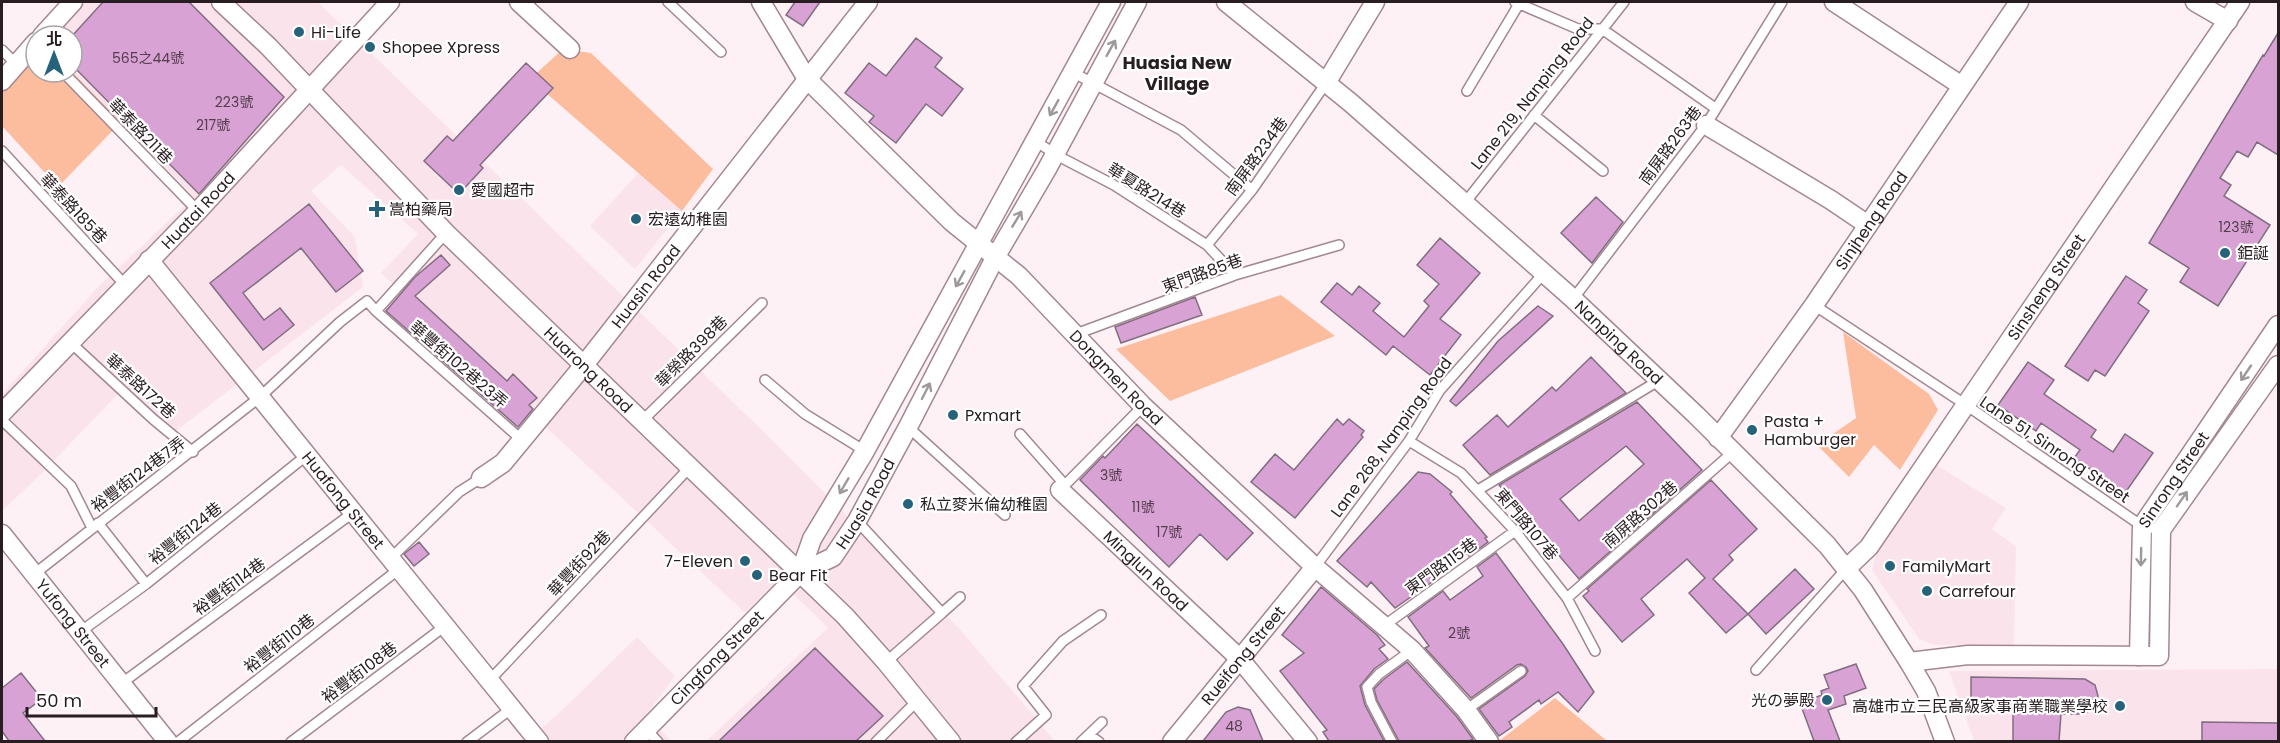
<svg xmlns="http://www.w3.org/2000/svg" width="2280" height="743" font-family="Poppins,'Noto Sans TC','Noto Sans JP',sans-serif">
<style>
.built{fill:#fbe3ec}
.green{fill:#fcbd9f}
.building{fill:#d9a2d5;stroke:#816d80;stroke-width:1.5;fill-rule:evenodd}
.lines{fill:none;stroke-linecap:round;stroke-linejoin:round}
.lane-casing{stroke:#a38791;stroke-width:12}
.street-casing{stroke:#a38791;stroke-width:21}
.lane{stroke:#fff;stroke-width:9}
.street{stroke:#fff;stroke-width:18}
.oneway{stroke:#9e999b}
.poi-dot{fill:#26637a;stroke:#fff;stroke-width:2}
.labels{text-anchor:middle;stroke-width:4.5;stroke-linejoin:round;paint-order:stroke}
.number-label{font-size:14px;fill:#543e4e}
.poi-label{font-size:16px;fill:#281d21;stroke:#fff;text-anchor:start}
.street-label{font-size:16px;fill:#281d21;stroke:#fff}
.neighbourhood-label{font-size:18px;font-weight:bold;fill:#281d21;stroke:#fff}
</style>
<rect width="100%" height="100%" fill="#fef1f6"/>
<path class="built" d="M82 2H318L766 434 957 626 1055 741H706L828 628 779 580 745 613 381 273 418 234 341 165 311 191 355 237 363 287 167 438 118 394 38 477 2 511V394L100 285 194 197 72 72V36H50Z
M638 173 682 211 635 269 590 226Z
M1933 463 2006 508 1992 529 2016 546 2014 645H1934L1919 639 1872 570 1875 558Z
M637 637 675 676 646 715 671 741 525 742 558 714Z
M2278 669V741H1974L1949 671Z"/>
<path class="green" d="M563 49 591 53 713 169 682 211 530 79Z
M36 51V72H72L121 122 58 187 2 126V92Z
M1281 295 1335 336 1170 401 1116 349Z
M1843 332 1929 394 1938 410 1900 470 1874 445 1849 477 1817 445 1856 418Z
M1555 698 1607 741H1499Z"/>
<path class="building" d="M103 2H189L284 97 199 194 72 65V36Z
M795 2H820L803 26 786 15Z
M2278 33V155L2257 142 2248 157 2237 151 2220 178 2231 185 2224 196 2270 225 2218 306 2180 282 2189 268 2149 243 2263 55 2264 56Z
M916 38 942 58 935 67 963 89 942 116 926 104 896 143 869 122 874 116 845 93 869 63 886 76Z
M526 63 553 88 480 165 483 168 459 194 424 161 447 136 453 141Z
M1596 197 1623 222 1592 263 1561 233Z
M309 204 363 271 336 292 301 248 243 293 264 320 280 308 294 325 263 350 210 283Z
M1440 238 1480 273 1440 319 1461 335 1430 375 1393 346 1386 355 1321 302 1337 283 1352 295 1359 286 1380 303 1373 311 1404 337 1429 306 1424 301 1439 284 1417 265Z
M441 255 450 265 415 296 507 381 513 374 537 398 529 405 533 409 518 427 386 311 415 277Z
M2126 276 2147 290 2138 303 2149 311 2105 376 2095 370 2088 381 2065 366Z
M1195 297 1202 315 1121 343 1115 327Z
M1538 306 1553 316 1456 406 1450 401 1498 341Z
M1591 357 1626 393 1490 475 1463 445 1497 415 1508 427 1552 387 1556 391Z
M2028 362 2054 380 2044 394 2096 430 2091 437 2113 452 2125 434 2153 453 2125 493 2074 458 2080 450 2041 423 2036 431 1998 405Z
M1637 402 1702 470 1579 579 1499 485ZM1626 446 1644 464 1579 521 1560 499Z
M1337 419 1343 425 1349 419 1364 431 1361 435 1363 437 1295 518 1251 482 1275 454 1294 470Z
M1137 424 1253 533 1227 560 1200 534 1169 567 1080 480 1103 456 1105 458Z
M1418 472 1430 474 1452 492 1450 494 1487 537 1485 538 1488 542 1469 556 1467 553 1458 561 1454 556 1431 576 1435 580 1395 608 1371 582 1367 587 1337 561Z
M1711 480 1757 529 1729 555 1733 560 1713 579 1748 614 1726 633 1689 593 1705 578 1687 559 1641 599 1654 615 1622 642 1583 596 1589 591 1587 589Z
M419 542 429 554 414 566 404 554Z
M1496 553 1563 644 1594 692 1578 712 1558 692 1541 704 1539 700 1509 722 1512 727 1499 736 1479 709 1525 676 1528 671 1526 667 1521 664 1517 665 1471 698 1425 648 1429 646 1408 617 1443 591 1450 600 1483 576 1477 567Z
M1795 569 1814 589 1766 634 1748 614Z
M1321 587 1377 635 1385 645 1379 649 1388 659 1374 669 1360 686 1365 705 1384 741H1329L1323 732 1327 730 1280 671 1304 653 1282 635Z
M815 648 883 716 856 741H719Z
M1407 662 1457 717 1473 739 1469 741H1399L1377 700 1374 689 1384 679Z
M1856 664 1866 688 1844 696 1846 704 1828 710 1840 741H1814L1800 703 1822 695 1821 691 1829 688 1824 675Z
M21 673 42 699 23 713 45 741H9L2 731V688Z
M1971 677 2085 679 2095 685 2098 696 2095 707 2084 714H2061L2059 741H2013V707L1971 706Z
M1238 707 1250 710 1263 741H1203L1226 712Z
M2202 722 2278 723V741H2202Z"/>
<g class="lines">
<defs>
<path id="lane" d="M668 2 721 52
M1515 2 1578 29H1602L1715 108
M2 50 16 64
M63 72 198 211
M1074 73 1181 130 1252 190
M1467 91 1519 4
M1534 115 1603 171
M1035 141 1060 157 1114 185 1207 245 1235 275
M2 151 125 285
M1464 204 1624 2
M1207 245 1252 190 1326 83
M1573 299 1706 125 1782 2
M1814 305 1966 405 2142 526 2161 530
M376 311 522 440
M1076 334 1235 275 1339 245
M70 342 153 419 193 452
M765 380 805 414 865 451
M2 420 71 486 92 528
M642 421 762 303
M908 427 1005 515
M1020 434 1065 485
M1409 441 1461 473 1515 531 1567 598 1595 651
M1060 490 1143 406
M1478 490 1658 381
M857 521 942 613 886 662
M98 523 146 584
M391 558 459 492 481 478
M1315 567 1409 441 1440 390 1544 273
M33 575 260 397 340 322 367 301 376 311 446 233
M1567 598 1732 453
M942 613 960 597
M1385 625 1515 531
M80 632 146 584 307 455
M1756 670 1847 568
M490 680 690 467
M122 683 354 512
M1466 710 1521 671
M647 730 658 742
M1089 735 1099 742
M178 742 399 569
M291 742 445 626
M467 742 512 708
M876 742 918 700
M1016 742 1046 715 1023 686 1063 641 1101 615
M1081 742 1102 722
M1392 742 1371 702 1367 687 1379 674 1412 650"/>
<g id="street">
<path id="s1" d="M221 2 268 46 446 233 845 616 886 662 951 742"/>
<path d="M519 2 570 49"/>
<path id="s2" d="M761 2 807 79 952 222 1019 276 1143 406 1315 567 1412 650 1466 710 1489 742"/>
<path id="s3" d="M1226 2 1351 103 1571 297 1696 415 1827 545 1863 590 1909 662 1926 691 1945 742"/>
<path d="M1834 2 1962 86"/>
<path d="M2195 2 2228 21"/>
<path d="M42 36 73 2"/>
<path d="M2 81 36 42"/>
<path d="M1326 83 1375 2"/>
<path d="M1706 125 1831 200 1868 225"/>
<path id="s4" d="M149 260 539 742"/>
<path id="s5" d="M2 413 198 211 390 2"/>
<path id="s6" d="M1718 438 1814 305 2019 2"/>
<path id="s7" d="M481 478 503 463 584 365 868 2"/>
<path id="s8" d="M1060 490 1239 658 1308 742"/>
<path id="s9" d="M2 534 168 742"/>
<path id="s10" d="M1847 568 1869 547 2240 2"/>
<path d="M800 573 812 539 865 451 1111 2"/>
<path id="s11" d="M2139 656 2142 526 2278 325"/>
<path d="M1909 662 1968 655 2159 656 2161 530 2278 365"/>
<path id="s12" d="M634 742 800 573 833 557 857 521 908 427 996 256 1047 169 1137 2"/>
<path id="s13" d="M1172 742 1315 567"/>
</g>
</defs>
<use href="#lane" class="lane-casing"/>
<use href="#street" class="street-casing"/>
<use href="#lane" class="lane"/>
<use href="#street" class="street"/>
</g>
<defs><path id="oneway-shaft" d="M-6 0H5M1.5-3L5.5 0L1.5 3" fill="none" stroke-width="1.6" stroke-linecap="round" stroke-linejoin="round" transform="scale(1.5)"/></defs>
<g class="oneway">
<use href="#oneway-shaft" transform="translate(1111 48) rotate(-61)"/>
<use href="#oneway-shaft" transform="translate(1054 108) rotate(119)"/>
<use href="#oneway-shaft" transform="translate(1017 219) rotate(-59)"/>
<use href="#oneway-shaft" transform="translate(960 279) rotate(119)"/>
<use href="#oneway-shaft" transform="translate(2246 373) rotate(124)"/>
<use href="#oneway-shaft" transform="translate(926 391) rotate(-63)"/>
<use href="#oneway-shaft" transform="translate(844 486) rotate(120)"/>
<use href="#oneway-shaft" transform="translate(2182 499) rotate(-55)"/>
<use href="#oneway-shaft" transform="translate(2141 557) rotate(91)"/>
</g>
<g class="poi-dot">
<circle cx="299" cy="32" r="6"/>
<circle cx="370" cy="47" r="6"/>
<circle cx="459" cy="190" r="6"/>
<path d="M374 200h6v6h6v6h-6v6h-6v-6h-6v-6h6z"/>
<circle cx="636" cy="219" r="6"/>
<circle cx="2225" cy="253" r="6"/>
<circle cx="953" cy="415" r="6"/>
<circle cx="1752" cy="430" r="6"/>
<circle cx="908" cy="504" r="6"/>
<circle cx="745" cy="561" r="6"/>
<circle cx="1890" cy="566" r="6"/>
<circle cx="757" cy="575" r="6"/>
<circle cx="1927" cy="591" r="6"/>
<circle cx="1827" cy="700" r="6"/>
<circle cx="2120" cy="706" r="6"/>
</g>
<g class="labels">
<g class="number-label">
<text x="148" y="63">565之44號</text>
<text x="234" y="107">223號</text>
<text x="213" y="130">217號</text>
<text x="2236" y="232">123號</text>
<text x="1111" y="480">3號</text>
<text x="1143" y="512">11號</text>
<text x="1169" y="537">17號</text>
<text x="1459" y="638">2號</text>
<text x="1234" y="731">48</text>
</g>
<g class="poi-label">
<text x="311" y="38">Hi-Life</text>
<text x="382" y="53">Shopee Xpress</text>
<text x="471" y="196">愛國超市</text>
<text x="389" y="215">嵩柏藥局</text>
<text x="648" y="225">宏遠幼稚園</text>
<text x="2237" y="259">鉅誕</text>
<text x="965" y="421">Pxmart</text>
<text x="1764" y="427">Pasta +<tspan x="1764" dy="18">Hamburger</tspan></text>
<text x="920" y="510">私立麥米倫幼稚園</text>
<text x="733" y="567" text-anchor="end">7-Eleven</text>
<text x="1902" y="572">FamilyMart</text>
<text x="769" y="581">Bear Fit</text>
<text x="1939" y="597">Carrefour</text>
<text x="1815" y="706" text-anchor="end">光の夢殿</text>
<text x="2108" y="712" text-anchor="end">高雄市立三民高級家事商業職業學校</text>
</g>
<g class="street-label">
<text transform="translate(1532 93) rotate(-52)" y="6">Lane 219, Nanping Road</text>
<text transform="translate(141 131) rotate(46)" y="6">華泰路211巷</text>
<text transform="translate(1670 145) rotate(-54)" y="6">南屏路263巷</text>
<text transform="translate(1256 156) rotate(-54)" y="6">南屏路234巷</text>
<text transform="translate(1147 190) rotate(32)" y="6">華夏路214巷</text>
<text transform="translate(74 208) rotate(47)" y="6">華泰路185巷</text>
<text dy="6" stroke="none"><textPath href="#s5" startOffset="282">Huatai Road</textPath></text>
<text dy="6" stroke="none"><textPath href="#s6" startOffset="266">Sinjheng Road</textPath></text>
<text transform="translate(1202 273) rotate(-20)" y="6">東門路85巷</text>
<text dy="6" stroke="none"><textPath href="#s7" startOffset="254">Huasin Road</textPath></text>
<text dy="6" stroke="none"><textPath href="#s10" startOffset="345">Sinsheng Street</textPath></text>
<text dy="6" stroke="none"><textPath href="#s3" startOffset="520">Nanping Road</textPath></text>
<text transform="translate(691 351) rotate(-45)" y="6">華榮路398巷</text>
<text transform="translate(459 364) rotate(41)" y="6">華豐街102巷23弄</text>
<text dy="6" stroke="none"><textPath href="#s1" startOffset="520">Huarong Road</textPath></text>
<text dy="6" stroke="none"><textPath href="#s2" startOffset="520">Dongmen Road</textPath></text>
<text transform="translate(141 386) rotate(42)" y="6">華泰路172巷</text>
<text transform="translate(1391 437) rotate(-54)" y="6">Lane 268, Nanping Road</text>
<text transform="translate(2055 449) rotate(34)" y="6">Lane 51, Sinrong Street</text>
<text transform="translate(138 474) rotate(-37)" y="6">裕豐街124巷7弄</text>
<text dy="6" stroke="none"><textPath href="#s11" startOffset="186">Sinrong Street</textPath></text>
<text dy="6" stroke="none"><textPath href="#s4" startOffset="309">Huafong Street</textPath></text>
<text dy="6" stroke="none"><textPath href="#s12" startOffset="336">Huasia Road</textPath></text>
<text transform="translate(1640 514) rotate(-41)" y="6">南屏路302巷</text>
<text transform="translate(1527 524) rotate(50)" y="6">東門路107巷</text>
<text transform="translate(185 533) rotate(-39)" y="6">裕豐街124巷</text>
<text transform="translate(579 563) rotate(-47)" y="6">華豐街92巷</text>
<text transform="translate(1441 566) rotate(-36)" y="6">東門路115巷</text>
<text dy="6" stroke="none"><textPath href="#s8" startOffset="118">Minglun Road</textPath></text>
<text transform="translate(229 586) rotate(-36)" y="6">裕豐街114巷</text>
<text dy="6" stroke="none"><textPath href="#s9" startOffset="114">Yufong Street</textPath></text>
<text transform="translate(279 643) rotate(-38)" y="6">裕豐街110巷</text>
<text dy="6" stroke="none"><textPath href="#s13" startOffset="112">Rueifong Street</textPath></text>
<text dy="6" stroke="none"><textPath href="#s12" startOffset="118">Cingfong Street</textPath></text>
<text transform="translate(359 672) rotate(-37)" y="6">裕豐街108巷</text>
</g>
<g class="neighbourhood-label">
<text x="1177" y="69">Huasia New<tspan x="1177" dy="21">Village</tspan></text>
</g>
</g>
<rect width="2280" height="743" fill="none" stroke="#281d21" stroke-width="6"/>
<g transform="translate(54 54)"><circle r="28" fill="#ffffff" stroke="#a9a5a6" stroke-width="1.5"/>
<path d="M0-4.5L10 22L0 15L-10 22Z" fill="#26637a"/>
<text y="-9" font-size="16" font-weight="bold" text-anchor="middle" fill="#281d21">北</text>
</g>
<path d="M27 707v9h129v-9" fill="none" stroke="#281d21" stroke-width="3"/>
<text x="36" y="707" font-size="18" fill="#281d21" stroke="#ffffff" stroke-width="4.5" paint-order="stroke">50 m</text>
</svg>
